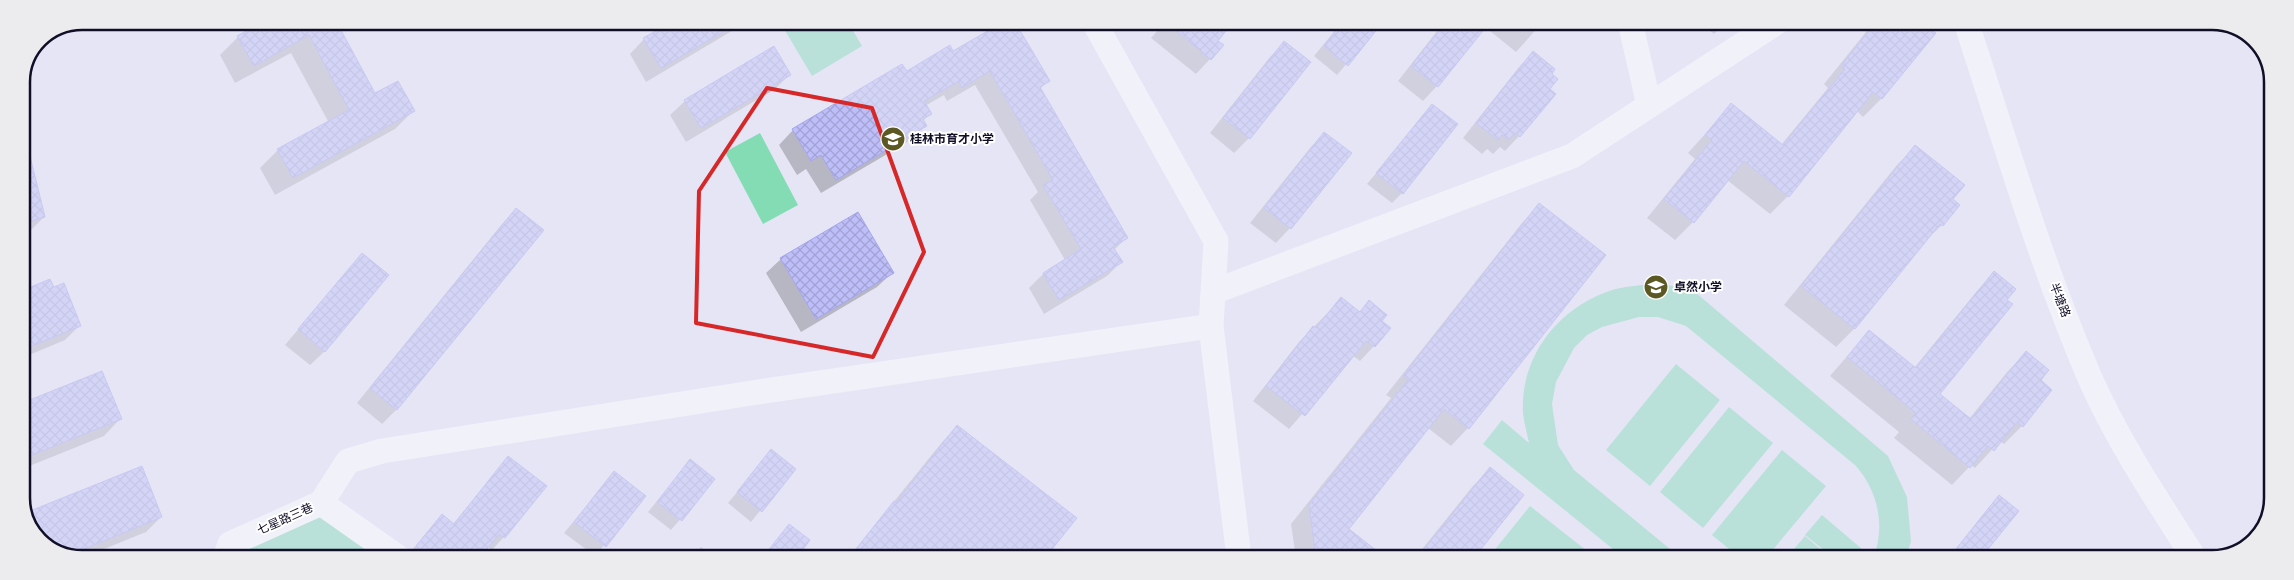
<svg xmlns="http://www.w3.org/2000/svg" width="2294" height="580" font-family="'Times New Roman','Noto Sans SC',serif">
<style>
.green{fill:#84dcb5}
.shadow{fill:#0003}
.building{fill:url(#building-cross-hatch);stroke:#a6a5ee}
.lines{fill:none;stroke-linecap:round;stroke-linejoin:round}
.street{stroke:#fff;stroke-width:25}
.marked{fill:none;stroke:#d62828;stroke-width:4;stroke-linejoin:round}
.labels{text-anchor:middle;stroke-width:4;stroke-linejoin:round;paint-order:stroke}
.poi-label{font-size:12px;font-weight:bold;fill:#110e28;stroke:#fff;text-anchor:start}
.street-label{font-size:12px;fill:#110e28;stroke:#fff}
.rim{fill:none;stroke:#110e28;stroke-width:2.5}
</style>
<defs>
<pattern id="building-cross-hatch" width="8" height="8" patternUnits="userSpaceOnUse" patternTransform="scale(1.25)"><rect width="8" height="8" fill="#bebef9"/><path d="M0 0l8 8M0 8l8-8" fill="none" stroke="#a2a2d5"/></pattern>
</defs>
<rect width="100%" height="100%" fill="#e5e5f5"/>
<path class="green" d="M780 22H848L862 46 812 76Z
M760 133 798 205 763 224 725 152Z
M1649 284 1668 285 1695 292 1888 456 1907 497 1911 541 1906 559H1873C1886 527 1878 490 1855 465L1686 326 1658 317H1639L1602 327 1587 335 1574 348 1556 382 1552 404 1558 445 1574 470 1681 558H1624L1483 444 1502 420 1529 443C1527 433 1524 423 1523 413 1520 359 1555 312 1604 293 1618 287 1634 286 1649 284Z
M1676 364 1720 400 1650 486 1606 450Z
M1729 407 1773 443 1703 528 1660 492Z
M1782 450 1826 486 1766 558H1740L1712 535Z
M321 503 399 558H225Z
M1530 506 1596 558H1488Z
M1822 515 1862 549 1854 559H1835L1805 535Z
M1805 536 1832 559H1792L1788 556Z"/>
<path class="shadow" d="M335 21 375 95 413 111 395 129 275 195 260 168 278 150 329 123 291 53 235 83 220 55 238 37Z
M675 22H743L737 28 646 82 630 54 644 39Z
M1006 22H1014L1048 81 1040 89 1127 237 1114 250 1121 262 1107 276 1044 314 1029 288 1043 274 1065 260 1030 200 1038 192 975 85 947 101 944 95 925 106 930 114 923 121 925 126 911 140 821 193 806 169 797 175 779 145 793 130 906 73 953 53Z
M1165 22H1231L1216 41 1210 59 1196 74 1151 38Z
M1342 22H1382L1337 75 1314 56Z
M1444 22H1488L1437 86 1423 101 1398 81Z
M1497 22H1543L1516 52 1490 31Z
M1698 22H1726L1714 34Z
M1874 22H1920L1934 33 1881 99 1863 117 1857 111 1788 196 1770 214 1727 180 1693 222 1675 240 1647 218 1695 159 1688 153 1731 105 1781 145 1828 88 1824 84Z
M1284 43 1249 138 1234 153 1210 133 1270 57Z
M1533 53 1519 136 1505 151 1500 147 1493 154 1487 149 1482 154 1463 138 1519 67Z
M789 75 775 89 686 142 670 115 685 101Z
M1432 106 1402 193 1392 203 1367 184Z
M1324 133 1350 154 1290 228 1276 243 1250 223 1310 148Z
M1915 147 1952 199 1959 205 1942 225 1923 243 1854 329 1836 347 1784 305 1897 165Z
M21 189 44 217 29 232 21 234Z
M1540 205 1468 428 1451 446 1428 428 1348 529 1384 558H1296L1291 524 1391 398 1386 395 1522 223Z
M516 210 397 409 382 424 357 403 502 224Z
M362 254 325 351 310 365 285 345Z
M781 259 892 273 877 287 801 332 766 273Z
M1995 273 1938 395 1969 419 2008 371 2026 353 2039 381 2022 426 2004 444 2000 441 1975 468 1971 465 1952 485 1894 438 1899 432 1830 376 1869 331 1914 368 1977 291Z
M53 289 80 325 65 340 22 358 21 292Z
M1341 299 1359 312 1369 302 1380 321 1374 346 1360 361 1353 356 1289 429 1253 401 1299 342Z
M102 372 120 419 104 436 22 469V404Z
M958 426 1075 518 1043 558H848L943 441Z
M771 451 794 469 751 522 728 503Z
M509 457 504 537 492 550 487 547 479 558H405L442 515 453 524Z
M690 461 714 480 671 530 648 512Z
M1490 469 1522 495 1472 558H1415L1472 487Z
M614 473 644 496 595 556 564 533Z
M1999 497 1978 559H1948L1989 507Z
M25 514 161 517 146 532 82 558H70L37 538Z
M701 547 715 558H690Z
M544 552 552 558H538Z"/>
<path class="building" d="M264 21H336L375 93 398 81 415 111 293 178 277 149 349 110 309 35 254 66 237 36Z
M672 22H740L661 68 643 38Z
M1003 22H1015L1050 81 1040 87 1128 238 1113 247 1123 262 1059 300 1043 273 1081 249 1043 185 1053 180 990 71 962 88 959 81 924 101 932 114 923 119 927 126 836 180 821 155 811 161 792 129 902 64 907 71 950 45 953 51Z
M1166 22H1233L1218 41 1224 45 1211 60Z
M1342 22H1383L1348 66 1324 46Z
M1446 22H1490L1438 87 1411 66Z
M1876 22H1922L1936 33 1882 99 1873 92 1789 197 1744 161 1694 223 1664 199 1712 140 1705 135 1731 103 1783 145 1845 69 1841 66Z
M1284 41 1311 62 1250 139 1223 118Z
M774 46 791 75 701 128 684 100Z
M1533 51 1555 69 1552 74 1558 79 1550 89 1556 94 1520 137 1515 133 1508 140 1502 135 1498 140 1476 123Z
M1432 104 1458 124 1403 194 1376 173Z
M1324 132 1352 153 1291 229 1264 208Z
M1915 145 1965 185 1953 199 1960 205 1943 226 1940 224 1855 329 1801 286Z
M29 152 45 217 21 224V153Z
M1539 203 1606 255 1469 429 1444 409 1349 529 1386 558H1316L1309 505 1408 380 1403 376Z
M516 208 544 230 397 410 370 388Z
M858 212 894 273 816 319 780 258Z
M362 253 389 275 325 352 298 329Z
M1994 271 2016 289 2007 300 2013 304 1940 394 1971 419 2026 351 2049 370 2041 380 2052 390 2023 427 2017 422 1994 451 1988 446 1970 468 1911 419 1916 413 1847 357 1869 330 1916 368Z
M50 279 54 287 64 283 81 326 22 350 21 291Z
M1341 297 1360 312 1369 300 1387 315 1382 321 1391 328 1375 347 1366 341 1305 416 1266 386 1313 326 1316 328Z
M102 371 122 419 22 459V403Z
M957 425 1077 518 1045 558H849L894 501 896 503Z
M771 449 796 469 762 512 737 492Z
M508 456 547 486 505 538 499 534 480 558H431L416 546 442 514 454 524Z
M690 459 715 479 682 521 657 502Z
M142 466 162 517 67 556 37 538 25 513Z
M1490 467 1524 495 1474 558H1417Z
M614 471 646 496 606 547 574 522Z
M1999 495 2019 511 1980 559H1948Z
M789 524 810 540 797 558H762Z"/>
<g class="lines">
<path class="street" d="M1094 22 1216 241 1211 326 1239 558
M1630 22 1649 105
M1966 22C2005 141 2040 261 2089 376 2117 440 2157 500 2195 559
M1213 292 1572 156 1777 22
M321 503 348 461 382 451 758 392 1211 326
M225 558 230 544 321 503 399 558"/>
</g>
<path d="M0 0H2294V580H0ZM767 88 872 108 924 252 873 357 696 323 699 191Z" fill="#e5e5f5" fill-opacity=".55" fill-rule="evenodd"/>
<path class="marked" d="M767 88 872 108 924 252 873 357 696 323 699 191Z"/>
<defs>
<symbol id="school-disc" viewBox="-11 -11 22 22"><circle r="9.5" fill="#5c5824" stroke="#fff"/><path d="M0-5L7-2L0 1L-7-2ZM-4 1L0 2.5L4 1V4Q0 6-4 4Z" fill="#fff"/></symbol>
</defs>
<g fill-rule="evenodd">
<use href="#school-disc" x="879" y="125" width="28" height="28"/>
<use href="#school-disc" x="1642" y="273" width="28" height="28"/>
</g>
<g class="labels">
<g class="poi-label">
<text x="910" y="143">桂林市育才小学</text>
<text x="1674" y="291">卓然小学</text>
</g>
<g class="street-label">
<text transform="translate(2060 300) rotate(69)" y="4">半塘路</text>
<text transform="translate(285 519) rotate(-24)" y="4">七星路三巷</text>
</g>
</g>
<path d="M0 0H2294V580H0ZM82 30H2212A52 52 0 0 1 2264 82V498A52 52 0 0 1 2212 550H82A52 52 0 0 1 30 498V82A52 52 0 0 1 82 30Z" fill="#ececee" fill-rule="evenodd"/>
<path class="rim" d="M82 30H2212A52 52 0 0 1 2264 82V498A52 52 0 0 1 2212 550H82A52 52 0 0 1 30 498V82A52 52 0 0 1 82 30Z"/>
</svg>
